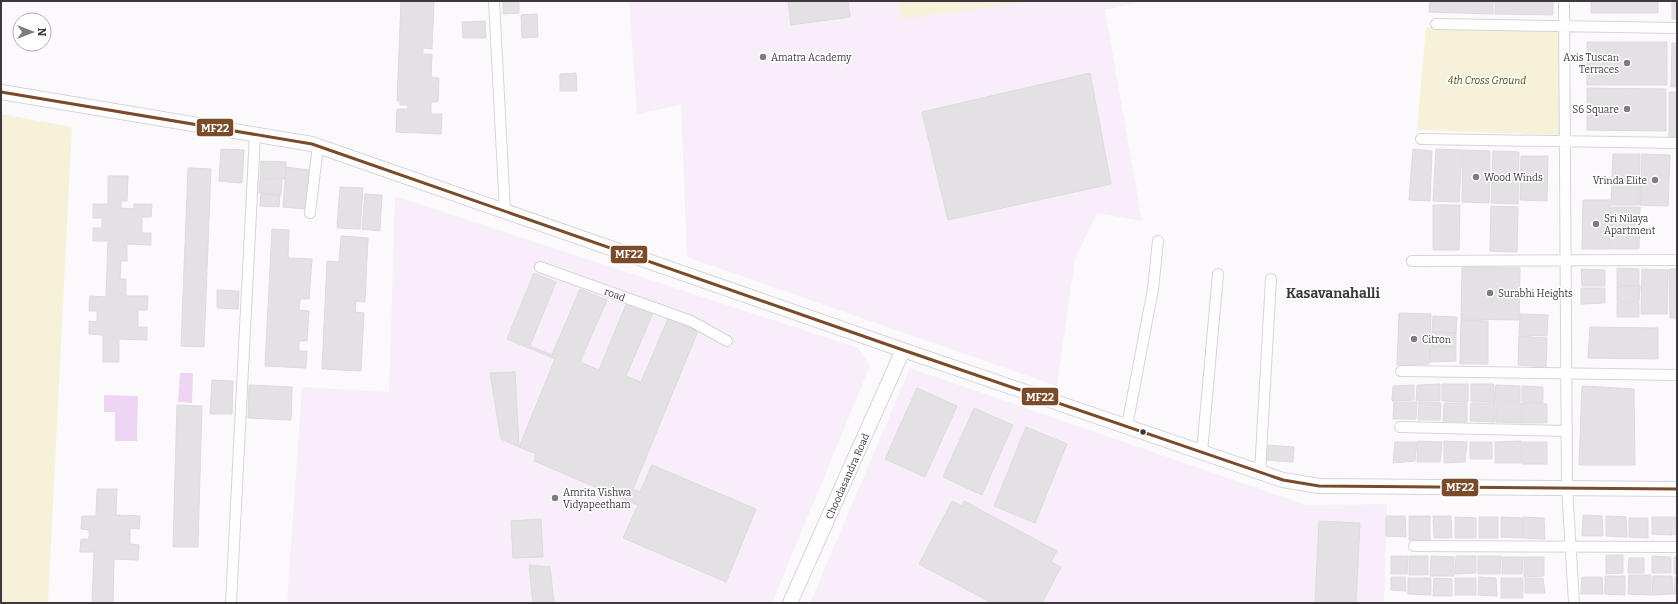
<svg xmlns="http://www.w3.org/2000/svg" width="1678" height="604" font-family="Bitter,serif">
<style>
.built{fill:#f7eefa}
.green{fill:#f6f1d9}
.water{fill:#efd5f4}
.building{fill:#e4e1e4;stroke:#dddade}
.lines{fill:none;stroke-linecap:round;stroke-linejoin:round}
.street-casing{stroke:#d7d4d8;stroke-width:12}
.secondary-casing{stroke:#d7d4d8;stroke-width:16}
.street{stroke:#fffeff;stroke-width:10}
.secondary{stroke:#fffeff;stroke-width:14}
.bus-1-casing{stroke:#fff;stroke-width:6}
.bus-1{stroke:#7a4b2a;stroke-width:3}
.poi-dot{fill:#7f7c80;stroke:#fff;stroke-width:1.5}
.bus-dot{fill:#3c393d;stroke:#fff;stroke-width:1.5}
.labels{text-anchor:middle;stroke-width:3;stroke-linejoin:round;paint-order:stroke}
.poi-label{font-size:10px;fill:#3c393d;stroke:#fff;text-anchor:start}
.park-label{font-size:10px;font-style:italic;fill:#544a08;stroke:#fff}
.street-label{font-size:10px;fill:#3c393d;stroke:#fff}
.district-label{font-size:14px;font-weight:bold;fill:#3c393d;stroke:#fff}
.line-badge{stroke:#fff;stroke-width:1.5}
.badge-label{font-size:11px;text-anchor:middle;font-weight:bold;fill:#fff}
</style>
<rect width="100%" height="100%" fill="#fcf9fd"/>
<path class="built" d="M629 1H1143L1105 10 1142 221 1097 213 1075 259 1057 386 687 257 681 105 637 114Z
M395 196 858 348 870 366 772 603H287L302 387 389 392Z
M910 368 1306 505 1387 504 1384 603H810Z"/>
<path class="green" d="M899 1H1022V3L901 19Z
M1426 27 1561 30 1560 135 1417 130Z
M1 114 72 127 48 603H1Z"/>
<path class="water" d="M180 373H193L192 403 178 402Z
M104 395 138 396 137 441H115V412H104Z"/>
<path class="building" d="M401 1H434L432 49 423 48V54H432L431 77 439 78 438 102H431V114H442L441 134 396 132 397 109H408V105H400V101H397Z
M503 1H519V13L503 14Z
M788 1H848L850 17 791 25Z
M1430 1H1493V14L1429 12Z
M1495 1H1553V15L1495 14Z
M1591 1H1658V13H1591Z
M1672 1H1677V19H1672Z
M537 14 538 37 522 38 521 15Z
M485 21 486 38H463L462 22Z
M1587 42H1667V85H1587Z
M1672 43H1677V87H1671Z
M576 73 577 91H560V74Z
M1090 73 1111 184 948 220 922 112Z
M1587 88 1666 89V131L1587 130Z
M1669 92H1677V137H1669Z
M221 149 244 150 242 183 219 181Z
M1413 149 1432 151 1430 201 1409 200Z
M1436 149 1462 150 1459 202 1433 201Z
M1463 150 1490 151 1489 203 1462 202Z
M1493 151 1519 152 1518 204 1491 203Z
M1613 154H1640L1639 205H1611Z
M1642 154 1670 155 1668 206 1640 205Z
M1521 156H1548L1547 201 1520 200Z
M261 161 286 162 285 179 260 178Z
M286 167 309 170 305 209 283 207Z
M188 168 211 169 204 347 181 346Z
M108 176H128L127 201H121V208L134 209V204H152L151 217H142V233H151V245L127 244V261H121L120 279H126V296H148L147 310H138V327H147V340L119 339V362H103V335L89 334V321L97 322V311H89L90 296 106 297 108 241H93V228H102V218H93V204H108Z
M260 179 282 180 281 195 259 193Z
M340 187 363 188 360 229 337 228Z
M261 194 280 195 279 207 260 206Z
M365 194 382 195 380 231 362 229Z
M1583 200H1610V249H1582Z
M1433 205H1460L1459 250H1433Z
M1491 206 1518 207 1517 252 1490 251Z
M1611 207H1640L1639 249H1611Z
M272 229 289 230 288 258 312 259 309 299H300L299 310 309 311 307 341H299V351H307L306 368 265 366Z
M341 236 368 238 365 302 356 301 355 312 364 313 361 371 322 369 327 261 339 262Z
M1462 267 1520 268 1519 320 1461 319Z
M1617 268 1639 269V286L1617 285Z
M1581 269 1605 270V286H1582Z
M1642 269 1668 270 1667 314H1641Z
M1669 269H1677V318H1670Z
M534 273 556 282 530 346 552 355 580 289 607 300 580 362 599 370 627 302 653 313 626 376 641 382 668 319 698 331 633 489 640 492 652 465 756 509 726 582 623 538 638 505 534 461 536 454 519 447 555 359 507 339Z
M1617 286H1640L1639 301H1617Z
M1581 288H1605V303L1581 304Z
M217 290 239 291 238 309 217 308Z
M1617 302H1639V317H1617Z
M1399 313 1431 314 1429 364 1397 365Z
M1520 314 1548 315 1547 336 1519 335Z
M1433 316 1457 317 1456 333 1432 332Z
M1461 320 1488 321V364H1460Z
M1590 327 1658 328V359L1588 358Z
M1432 332 1456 333V347H1431Z
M1519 336 1547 338 1546 367 1518 365Z
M1431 347H1456V361L1430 362Z
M515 372 519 447 501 439 490 373Z
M212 380 233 381 232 414H210Z
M1440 384V401H1416L1417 385Z
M1442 384H1468V402L1442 401Z
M1471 384H1494V402L1471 401Z
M249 385 292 387 291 420 248 418Z
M1414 385V400L1392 401 1393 386Z
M1496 385 1520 386V402H1494Z
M1522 386 1543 387V403L1522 402Z
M1582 386 1634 389 1635 465H1579Z
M917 388 957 406 925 477 885 459Z
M1394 402H1417L1416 419H1393Z
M1419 402 1441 403 1440 420H1418Z
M1444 403H1467V422L1443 421Z
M1471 403H1495V422L1470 421Z
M1496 403H1521V423L1496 422Z
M1522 403 1547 404V423H1522Z
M177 405 202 406 198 547H173Z
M974 408 1013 425 982 495 943 477Z
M1026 427 1067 444 1035 523 994 506Z
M1418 441 1442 442 1440 462H1417Z
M1444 441 1467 442 1465 462 1444 463Z
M1521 441V463H1495V442Z
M1395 442H1417L1415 461 1393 463Z
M1470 442H1492V459H1470Z
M1522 442H1547V464H1522Z
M1266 445 1294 447 1293 462 1265 460Z
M97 489H117L116 515 140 516 139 529 130 528V544L139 545 138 560 114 559 113 603H92L94 552H80L81 539H89V530L81 529 82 516H96Z
M952 501 962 506 964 501 1057 551 1051 562 1061 567 1042 603H992L919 564Z
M1583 515 1602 516 1603 536H1582Z
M1386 516H1405L1406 537 1386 536Z
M1409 516H1430V540H1409Z
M1433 516H1451L1452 538H1434Z
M1606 516 1626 517 1627 537 1606 536Z
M1455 517 1476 518V538H1455Z
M1479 517H1498V538H1479Z
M1501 517 1522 518 1523 538 1501 537Z
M1523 517 1544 518 1545 539 1524 538Z
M1652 517H1673L1672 535 1652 534Z
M1674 517H1677V535H1674Z
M1629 518H1648V538L1629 537Z
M541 519 543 557 513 558 511 521Z
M1319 521 1360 523 1356 603H1315Z
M1606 555H1623V573L1606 574Z
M1391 556H1408L1407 574H1391Z
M1409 556H1428V575H1409Z
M1431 556 1454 557V576H1430Z
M1456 556H1476V573L1455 574Z
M1478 556H1501L1500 574H1478Z
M1652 556 1671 557V573H1652Z
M1677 556V574H1674V557Z
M1502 557H1523L1522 574H1502Z
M1524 557H1544V576L1524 577Z
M1629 558H1644V573H1628Z
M529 565 550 567 554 603H533Z
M1629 575H1651V595L1628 594Z
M1605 576H1625V595L1605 594Z
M1653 576H1672L1673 594 1652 595Z
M1391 577H1405L1406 591 1391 590Z
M1479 577 1496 578 1497 596 1478 595Z
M1582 577H1602L1603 594H1581Z
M1675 577H1677V595L1674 594Z
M1408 578H1431V595L1408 594Z
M1434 578 1452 579V596H1433Z
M1455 578H1476V595H1455Z
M1501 578H1523V598H1501Z
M1525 578H1543L1545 593H1525Z"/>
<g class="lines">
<defs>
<path id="street" d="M494 1 505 211
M1564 1 1567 487 1574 603
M1436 24 1677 28
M1421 139 1677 143
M310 213 318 146
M1412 261 1677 260
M540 267 691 321 727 341
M1401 371 1677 375
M1127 426 1153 289 1158 241
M1400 427 1567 431
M1202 452 1218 274
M1260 472 1271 279
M1414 546 1677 547
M231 603 255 134"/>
<path id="secondary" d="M1 92 312 144 903 350 1283 480 1319 486 1677 489
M790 603 903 350"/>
</defs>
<use href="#street" class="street-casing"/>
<use href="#secondary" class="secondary-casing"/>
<use href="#street" class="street"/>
<use href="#secondary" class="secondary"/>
<defs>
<path id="bus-1" d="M1 92 312 144 903 350 1283 480 1319 486 1677 489"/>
</defs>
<use href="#bus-1" class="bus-1-casing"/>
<use href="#bus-1" class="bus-1"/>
</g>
<g class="poi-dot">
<circle cx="763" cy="57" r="4"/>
<circle cx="1627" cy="63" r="4"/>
<circle cx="1627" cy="109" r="4"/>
<circle cx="1476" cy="177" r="4"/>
<circle cx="1655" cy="180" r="4"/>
<circle cx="1596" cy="224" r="4"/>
<circle cx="1490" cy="293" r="4"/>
<circle cx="1414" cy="339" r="4"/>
<circle cx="555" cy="498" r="4"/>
</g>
<circle class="bus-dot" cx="1143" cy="432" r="3.5"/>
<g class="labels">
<g class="poi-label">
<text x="771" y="61">Amatra Academy</text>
<text x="1619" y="61" text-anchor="end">Axis Tuscan<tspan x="1619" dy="12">Terraces</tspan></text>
<text x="1619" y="113" text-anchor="end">S6 Square</text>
<text x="1484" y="181">Wood Winds</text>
<text x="1647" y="184" text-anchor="end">Vrinda Elite</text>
<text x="1604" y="222">Sri Nilaya<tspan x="1604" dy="12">Apartment</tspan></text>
<text x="1498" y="297">Surabhi Heights</text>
<text x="1422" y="343">Citron</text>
<text x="563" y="496">Amrita Vishwa<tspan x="563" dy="12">Vidyapeetham</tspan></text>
</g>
<g class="park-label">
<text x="1487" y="84">4th Cross Ground</text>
</g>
<g class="street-label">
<text transform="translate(615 294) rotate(20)" y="4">road</text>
<text transform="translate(847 476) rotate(-66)" y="4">Choodasandra Road</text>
</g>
<g class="district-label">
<text x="1333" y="298">Kasavanahalli</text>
</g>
</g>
<g class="line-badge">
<rect x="196" y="118" width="38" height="19" rx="4" fill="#7a4b2a"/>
<rect x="610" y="245" width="38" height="19" rx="4" fill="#7a4b2a"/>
<rect x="1021" y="387" width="38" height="19" rx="4" fill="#7a4b2a"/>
<rect x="1441" y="478" width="38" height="19" rx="4" fill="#7a4b2a"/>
</g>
<g class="badge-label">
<text x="215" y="132">MF22</text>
<text x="629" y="258">MF22</text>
<text x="1040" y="401">MF22</text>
<text x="1460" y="491">MF22</text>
</g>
<rect width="1678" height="604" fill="none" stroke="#3c393d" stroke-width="4"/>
<g transform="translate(32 32) rotate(90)"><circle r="19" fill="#ffffff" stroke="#b1b0b1"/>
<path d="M0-3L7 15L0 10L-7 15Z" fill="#7f7c80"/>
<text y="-6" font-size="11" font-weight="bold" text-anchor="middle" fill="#3c393d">N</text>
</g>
</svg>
